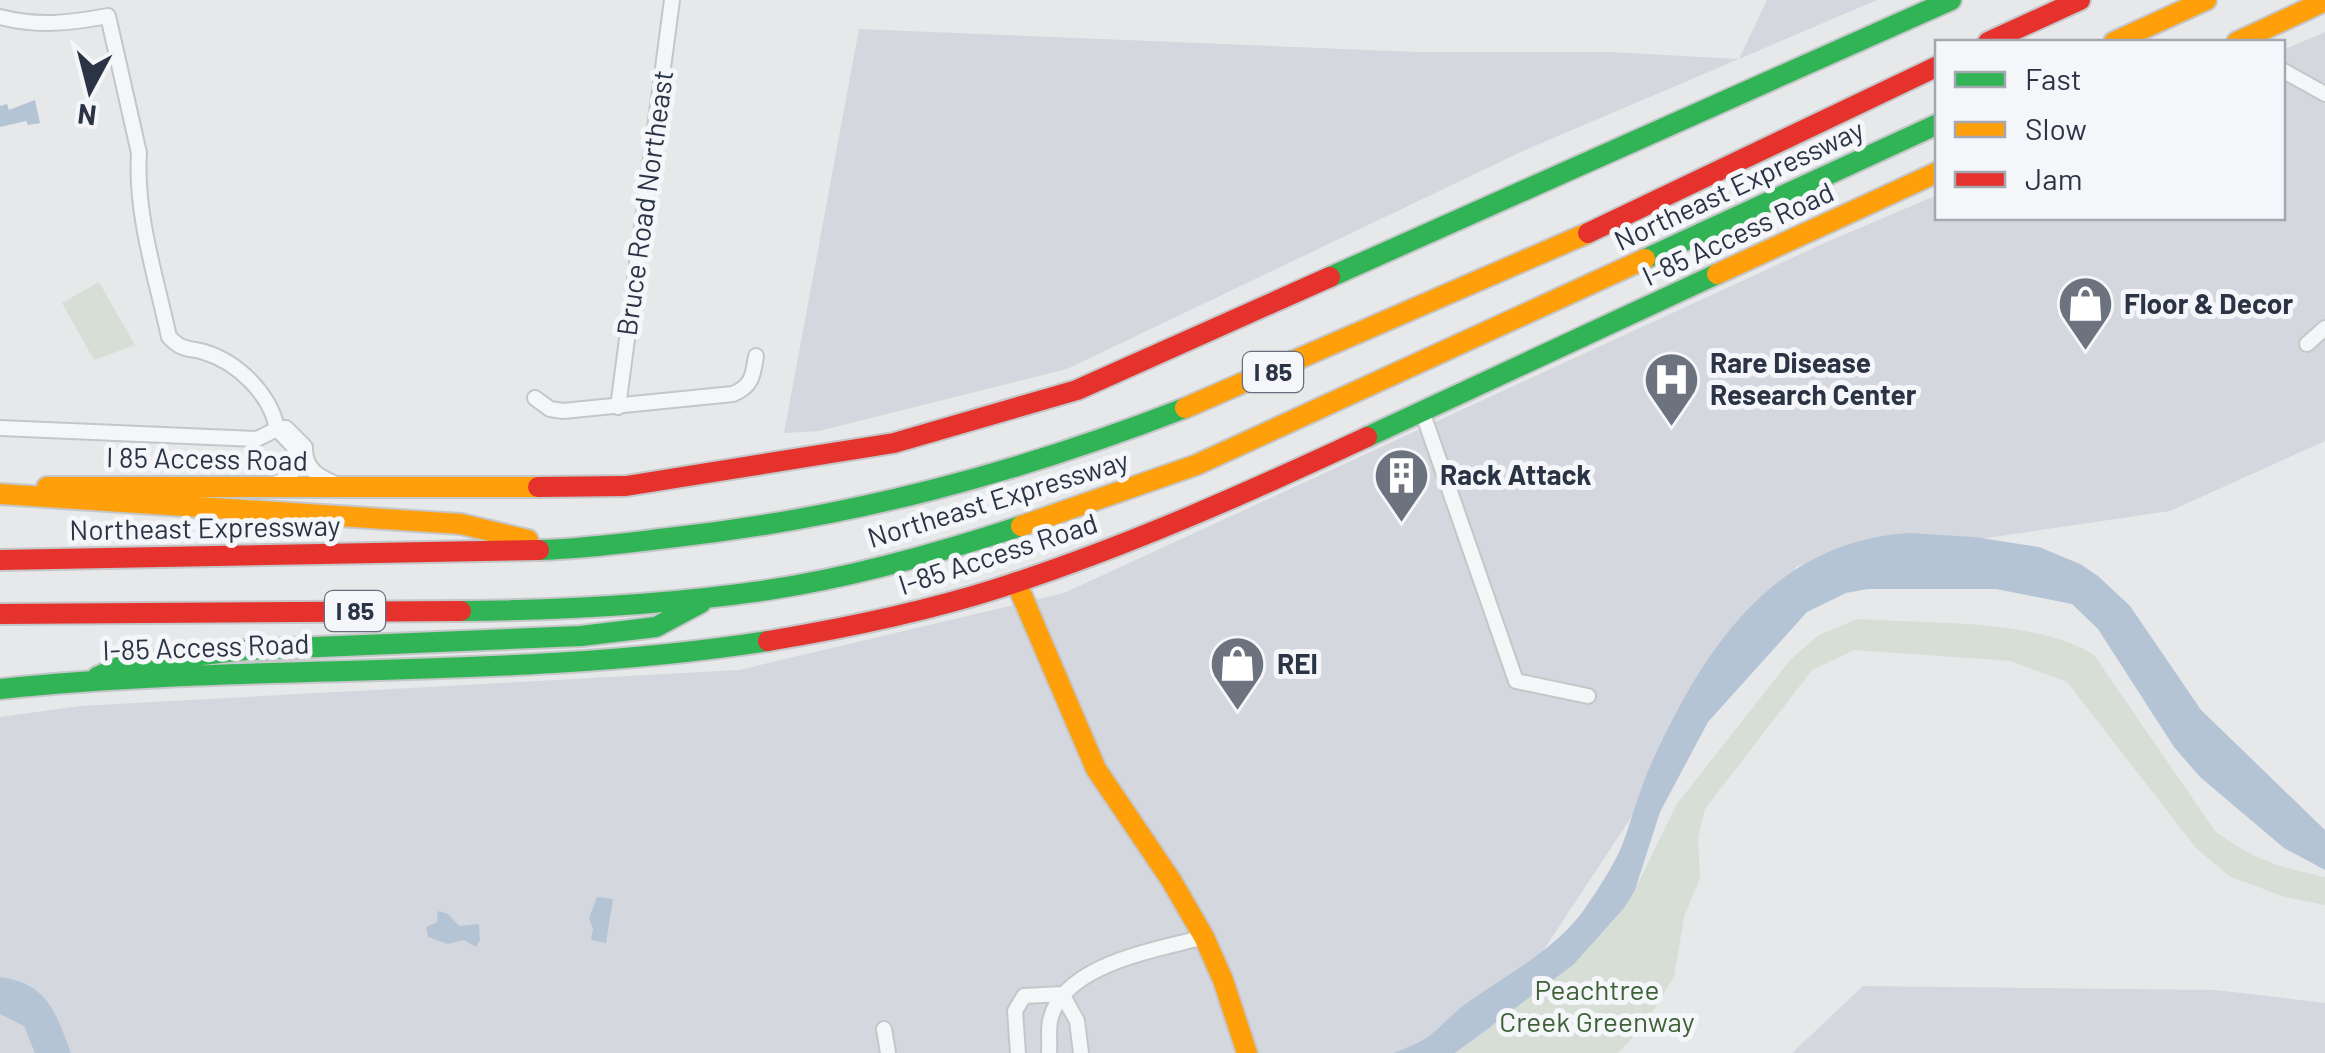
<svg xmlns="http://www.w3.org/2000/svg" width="2325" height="1053" font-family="Barlow,sans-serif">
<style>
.built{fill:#d4d7dd}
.green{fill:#d6ded6}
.water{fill:#b4c4d5}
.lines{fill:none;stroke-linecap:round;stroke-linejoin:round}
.street-casing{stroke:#c4c6c8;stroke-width:18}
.fast-casing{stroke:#c4c6c8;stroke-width:24}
.slow-casing{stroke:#c4c6c8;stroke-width:24}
.jam-casing{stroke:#c4c6c8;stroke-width:24}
.street{stroke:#f5f6f7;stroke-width:14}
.fast{stroke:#30b455;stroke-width:20}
.slow{stroke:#ff9f0a;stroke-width:20}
.jam{stroke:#e5322d;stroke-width:20}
.labels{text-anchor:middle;stroke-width:10;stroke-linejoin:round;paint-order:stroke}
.shield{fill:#f4f6f9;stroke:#676e7b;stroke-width:2.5}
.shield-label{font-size:25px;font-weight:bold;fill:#2b3445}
.street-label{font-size:28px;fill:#2b3445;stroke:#f4f6f9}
.poi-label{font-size:28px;font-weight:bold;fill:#2b3445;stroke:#f4f6f9;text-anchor:start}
.park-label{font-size:28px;fill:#3f6138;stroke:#f4f6f9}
</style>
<rect width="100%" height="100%" fill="#e6e8ea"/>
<path class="built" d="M1767 0H1877L1523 151 1067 369 819 431 784 433 859 29 1417 52H1608L1739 59Z
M2325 32V441L2170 511 1797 566 1483 1042 1447 1053H0V717L80 706 739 670 1064 593 1820 245 1937 195 1938 218H2282L2283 50Z
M1863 986 2216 990 2325 1003V1053H1792Z"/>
<path class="green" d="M99 282 135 345 94 360 62 303Z
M1858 619C1929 624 2033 618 2094 655L2215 831C2253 860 2279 867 2325 877V905L2285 897 2229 876 2196 848 2067 682 2011 661 1854 650 1812 670 1705 809 1698 838 1700 878 1684 917 1674 977 1645 1024 1618 1053H1455L1491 1028 1635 890 1676 805 1791 659 1819 635Z"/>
<path class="water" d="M35 100 40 123 28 125 26 121 0 127V106L7 104 9 110Z
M1909 533 1974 537 2039 547 2080 564 2098 576 2130 606 2201 710 2325 830V870L2284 848 2200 777 2174 747 2098 629 2072 604 1996 589H1868L1846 593 1807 612 1708 722 1660 812 1635 890 1624 908 1573 965 1455 1053H1394C1405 1048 1418 1044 1428 1037 1442 1026 1454 1012 1468 1002 1508 974 1558 948 1586 907 1598 889 1612 868 1621 848 1632 820 1639 790 1652 762 1704 649 1772 542 1909 533Z
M597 897 613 899 606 943 591 940 593 929 589 918Z
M438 911 448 914 459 926 479 924 480 940 476 947 464 940 448 944 428 937 426 927 437 922Z
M0 977C48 984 55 1011 71 1053H35L24 1026 0 1014Z"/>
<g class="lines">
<defs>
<path id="street" d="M0 17C38 27 70 23 108 16L139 153C135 214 156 277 169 337 184 352 187 347 204 352 238 362 271 395 277 429L257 439 0 428
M2282 70 2325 94
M2307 344 2325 328
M535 398 550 409 563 411 733 394C752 386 753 376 756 356
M618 407 672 0
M1422 411 1516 681 1588 696
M270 487 291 475 295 448 277 429 286 428 305 447C304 471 321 478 341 486
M884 1029 888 1053
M1018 1053 1015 1011 1024 996 1062 994 1077 1021 1081 1053
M1049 1053C1050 1043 1048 1031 1050 1021 1062 964 1157 950 1204 937"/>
<path id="fast" d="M1645 259 1938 124
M1330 277 1951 0
M1367 437 1717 274
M539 550C582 549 625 543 668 538 849 518 1015 474 1185 408
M461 611C563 610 666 605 768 590 854 577 939 553 1021 526
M97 677 125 664 245 650 581 636 656 627 701 603
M0 689C256 662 514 681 768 641"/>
<path id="slow" d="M2114 42 2206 0
M2237 42 2325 1
M1717 274 1938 172
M1185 408 1588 233
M47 487H538
M0 494 461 524 528 540
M1021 526 1196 465 1645 259
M1016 582 1096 769 1171 880 1204 937 1223 980 1247 1053"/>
<path id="jam" d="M1988 42 2080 0
M1588 233 1938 66
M538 487 626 486 894 443 1077 390 1330 277
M0 560 539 550
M0 614 461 611
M768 641C846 628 924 612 999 588 1126 547 1247 493 1367 437"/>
</defs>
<use href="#street" class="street-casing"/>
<use href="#fast" class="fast-casing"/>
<use href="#slow" class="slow-casing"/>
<use href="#jam" class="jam-casing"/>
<use href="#street" class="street"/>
<use href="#fast" class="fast"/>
<use href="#slow" class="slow"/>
<use href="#jam" class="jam"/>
</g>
<defs>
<symbol id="shop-pin" viewBox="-11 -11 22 30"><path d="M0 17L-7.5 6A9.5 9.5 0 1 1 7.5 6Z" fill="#6c737f" stroke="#f4f6f9"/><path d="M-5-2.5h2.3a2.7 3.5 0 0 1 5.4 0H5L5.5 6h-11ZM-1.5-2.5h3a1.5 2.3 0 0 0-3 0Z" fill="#fff"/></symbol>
<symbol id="hospital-pin" viewBox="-11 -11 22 30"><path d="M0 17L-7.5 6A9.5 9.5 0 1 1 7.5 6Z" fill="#6c737f" stroke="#f4f6f9"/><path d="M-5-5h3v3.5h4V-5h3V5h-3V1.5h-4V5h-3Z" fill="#fff"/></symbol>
<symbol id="building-pin" viewBox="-11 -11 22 30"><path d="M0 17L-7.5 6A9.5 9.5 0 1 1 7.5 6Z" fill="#6c737f" stroke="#f4f6f9"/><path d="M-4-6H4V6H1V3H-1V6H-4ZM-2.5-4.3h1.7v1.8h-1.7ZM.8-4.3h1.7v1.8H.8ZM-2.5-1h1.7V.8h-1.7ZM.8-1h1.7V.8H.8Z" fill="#fff"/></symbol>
</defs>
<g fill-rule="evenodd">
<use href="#shop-pin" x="2054" y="272" width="63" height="86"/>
<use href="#hospital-pin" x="1640" y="348" width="63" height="86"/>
<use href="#building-pin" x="1370" y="444" width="63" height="86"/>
<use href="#shop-pin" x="1206" y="632" width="63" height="86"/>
</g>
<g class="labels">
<g class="shield">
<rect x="1243" y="352" width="60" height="40" rx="8"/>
<rect x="325" y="591" width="60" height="40" rx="8"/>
</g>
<g class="shield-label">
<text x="1273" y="381">I 85</text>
<text x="355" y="620">I 85</text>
</g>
<g class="street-label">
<text transform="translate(1739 185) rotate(-25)" y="10">Northeast Expressway</text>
<text transform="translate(645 203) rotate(-82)" y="10">Bruce Road Northeast</text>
<text transform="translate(1738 234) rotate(-25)" y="10">I-85 Access Road</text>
<text transform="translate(207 459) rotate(1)" y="10">I 85 Access Road</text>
<text transform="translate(998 499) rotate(-17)" y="10">Northeast Expressway</text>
<text transform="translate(205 528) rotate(-1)" y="10">Northeast Expressway</text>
<text transform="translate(998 554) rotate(-18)" y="10">I-85 Access Road</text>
<text transform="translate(206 647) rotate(-2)" y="10">I-85 Access Road</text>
</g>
<g class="poi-label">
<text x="2124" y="314">Floor &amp; Decor</text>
<text x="1710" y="373">Rare Disease<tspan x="1710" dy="32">Research Center</tspan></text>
<text x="1440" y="485">Rack Attack</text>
<text x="1277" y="674">REI</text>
</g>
<g class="park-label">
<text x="1597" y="1000">Peachtree<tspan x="1597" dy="32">Creek Greenway</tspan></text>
</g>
</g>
<rect x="1935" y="40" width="350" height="180" fill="#f4f6f9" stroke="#a4a8b1" stroke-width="2.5"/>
<rect x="1955" y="72" width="50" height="15" fill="#30b455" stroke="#a4a8b1" stroke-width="2.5"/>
<text x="2025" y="90" font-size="30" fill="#2b3445">Fast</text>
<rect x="1955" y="122" width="50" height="15" fill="#ff9f0a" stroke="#a4a8b1" stroke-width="2.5"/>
<text x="2025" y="140" font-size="30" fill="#2b3445">Slow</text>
<rect x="1955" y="172" width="50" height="15" fill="#e5322d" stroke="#a4a8b1" stroke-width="2.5"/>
<text x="2025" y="190" font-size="30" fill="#2b3445">Jam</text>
<g transform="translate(90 90) rotate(187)" stroke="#f4f6f9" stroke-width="8" paint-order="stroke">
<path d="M0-8L18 38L0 25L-18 38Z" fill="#2b3445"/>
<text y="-15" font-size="28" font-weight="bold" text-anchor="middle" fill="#2b3445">N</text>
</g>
</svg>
